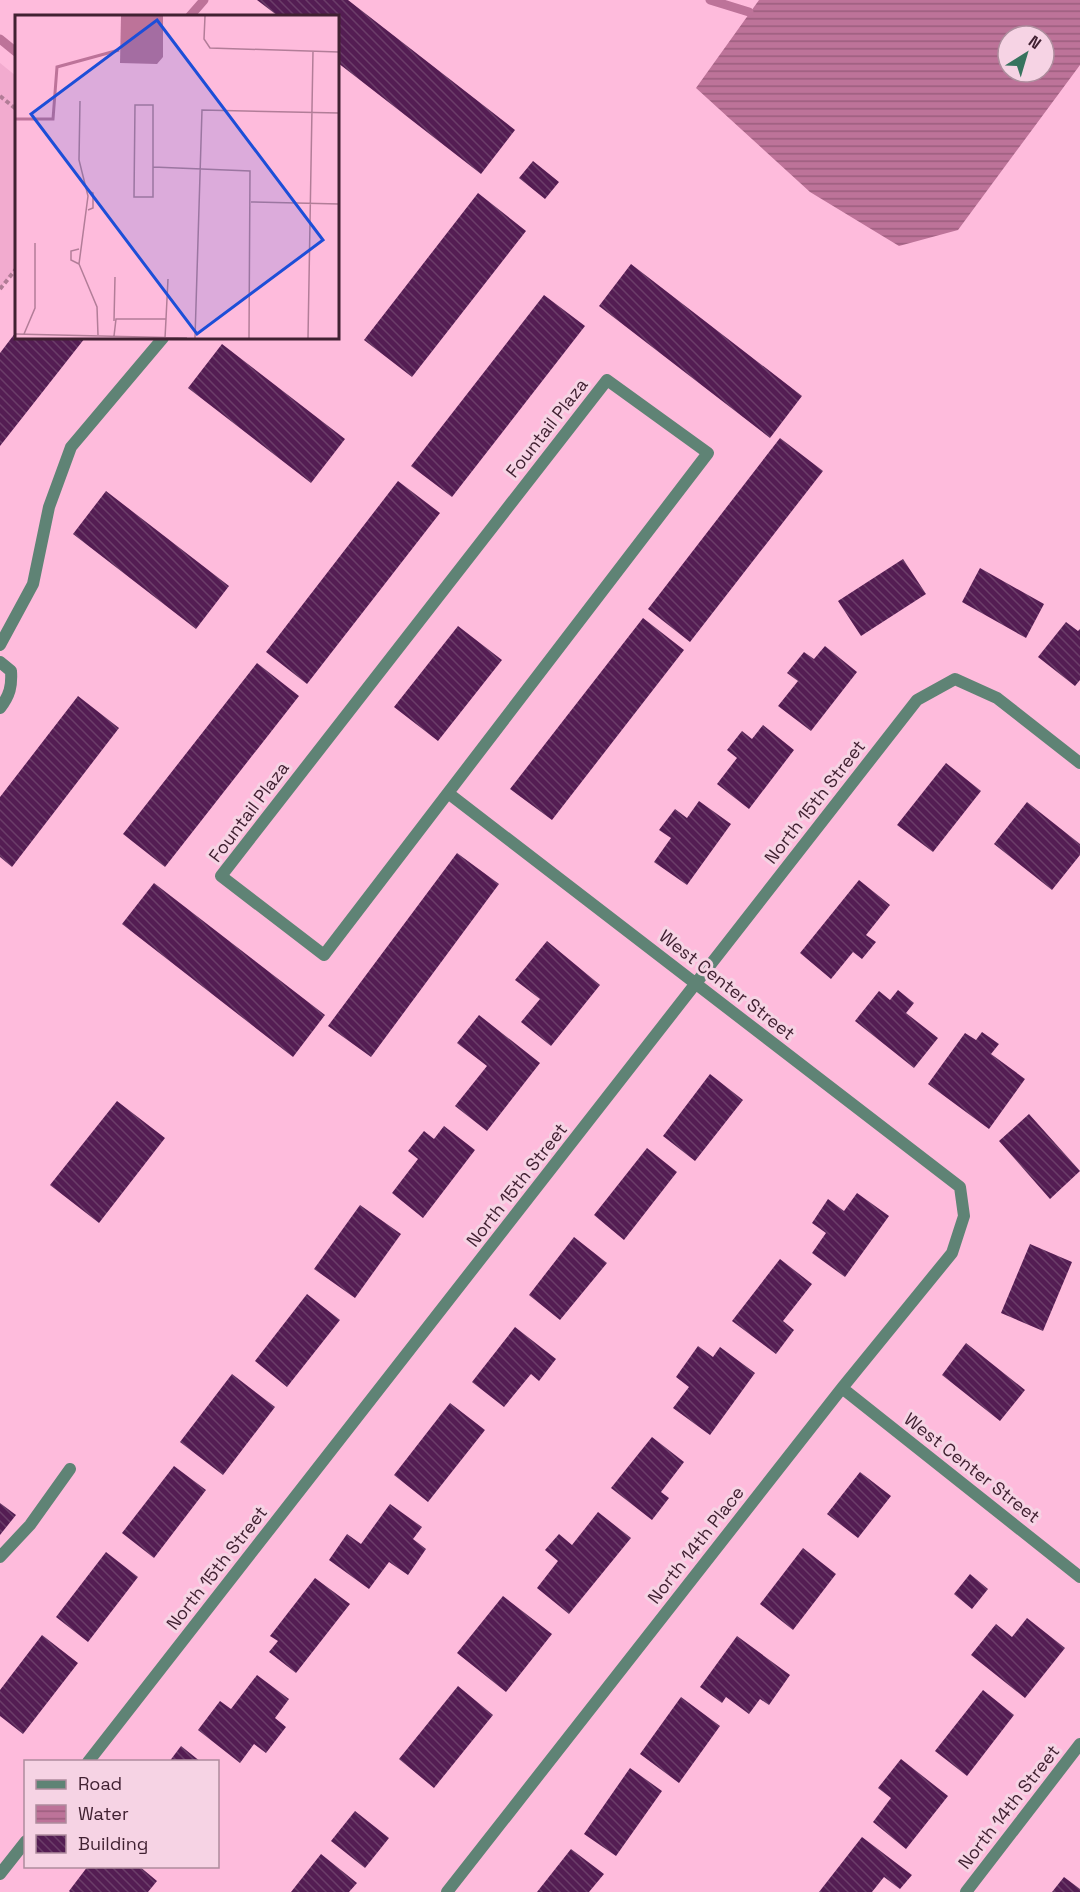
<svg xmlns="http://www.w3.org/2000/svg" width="1080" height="1892" font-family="'Space Grotesk',sans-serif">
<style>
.built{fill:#f2abcf}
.water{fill:url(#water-rules);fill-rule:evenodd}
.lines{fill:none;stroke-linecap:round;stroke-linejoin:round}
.stream{stroke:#bd7399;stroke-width:9}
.building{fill:url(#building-back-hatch)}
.path{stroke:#b17c96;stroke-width:4;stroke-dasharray:4.5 3;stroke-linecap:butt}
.service{stroke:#5f8375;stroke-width:12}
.minor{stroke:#5f8375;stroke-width:12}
.labels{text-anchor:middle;stroke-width:6;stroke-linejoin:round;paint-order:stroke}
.street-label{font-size:18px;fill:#412132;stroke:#f6d3e4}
.inset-river{fill:none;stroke:#bd7399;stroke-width:3}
.inset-road{fill:none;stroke:#b27d98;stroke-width:1.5}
.view{fill:#1d4ed8;fill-opacity:0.15;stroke:#1d4ed8;stroke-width:3}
.inset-edge{fill:none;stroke:#412132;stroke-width:3}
</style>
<defs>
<pattern id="water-rules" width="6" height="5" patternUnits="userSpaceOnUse" patternTransform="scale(1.5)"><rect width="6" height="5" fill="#bd7399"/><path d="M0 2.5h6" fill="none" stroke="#9b5e7d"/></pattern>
<pattern id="building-back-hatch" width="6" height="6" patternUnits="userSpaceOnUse" patternTransform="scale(1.5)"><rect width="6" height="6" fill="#541d53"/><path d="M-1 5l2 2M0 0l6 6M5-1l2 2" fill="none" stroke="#6b3d69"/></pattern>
</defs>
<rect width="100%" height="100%" fill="#febbdc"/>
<path class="built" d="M0 63 16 76V268L0 289Z"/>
<path class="water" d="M759 0H1080V65L958 230 899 246 810 192 696 88ZM1008 36H1044V72H1008Z"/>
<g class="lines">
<path class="stream" d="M710 0 749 12
M190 16 204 0
M0 39 16 52"/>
</g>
<path class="building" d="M257 0H348L515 130 481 174 338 63V16H278Z
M533 161 559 182 545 199 519 178Z
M478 193 526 231 412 377 364 340Z
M631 264 802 396 770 438 599 306Z
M544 295 585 326 452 497 411 466Z
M16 332V338H85L0 446V353Z
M222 344 345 439 311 483 188 388Z
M780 438 823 471 690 642 648 609Z
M398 481 440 513 307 684 266 652Z
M106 491 229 586 196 629 73 534Z
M903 559 926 594 861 636 838 601Z
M980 568 1044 604 1026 638 962 602Z
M643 618 684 650 552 820 510 789Z
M1066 622 1078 631 1080 629V680L1075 686 1038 657Z
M458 626 502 660 438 741 394 707Z
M825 646 857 672 811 731 778 706 798 681 787 673 804 652 814 659Z
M257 663 299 696 165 867 123 834Z
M78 696 119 728 12 867 0 857V797Z
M763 725 794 750 749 809 717 784 737 758 727 750 742 731 752 739Z
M946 763 981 791 933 852 897 825Z
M699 801 731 824 687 885 654 862 671 838 659 830 675 809 687 818Z
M1027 802 1080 844V855L1052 890 994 844Z
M457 853 499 884 371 1057 328 1026Z
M859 880 890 905 866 935 876 942 862 959 853 952 831 979 800 953Z
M154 883 325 1015 293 1057 122 924Z
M547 941 600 985 551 1046 521 1022 540 999 515 980Z
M898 990 914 1003 906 1013 938 1038 914 1068 855 1021 879 991 890 1000Z
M479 1015 540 1063 487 1131 455 1106 487 1066 457 1043Z
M982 1032 999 1044 991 1054 1025 1079 989 1129 928 1084 965 1033 976 1040Z
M710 1074 743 1100 695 1161 663 1136Z
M117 1101 165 1138 99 1223 50 1185Z
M1029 1114 1080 1171 1050 1199 999 1141Z
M444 1126 475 1150 423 1218 392 1193 418 1159 408 1151 424 1131 434 1139Z
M647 1148 677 1172 624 1240 594 1215Z
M857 1193 889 1216 845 1277 812 1253 826 1233 812 1223 828 1199 844 1211Z
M360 1205 401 1234 355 1298 314 1269Z
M574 1237 607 1263 560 1320 529 1295Z
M1030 1244 1072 1262 1043 1331 1001 1313Z
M780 1259 812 1284 783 1321 794 1330 776 1354 732 1321Z
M307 1294 340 1320 287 1387 255 1361Z
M515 1327 556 1359 539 1381 531 1374 504 1407 472 1382Z
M966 1343 1025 1390 1000 1421 942 1375Z
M698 1346 713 1357 720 1347 755 1373 710 1435 673 1408 689 1387 676 1377Z
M232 1374 275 1407 223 1475 180 1442Z
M450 1403 485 1430 428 1502 394 1475Z
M652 1437 684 1462 661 1492 669 1498 652 1520 611 1488Z
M174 1466 206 1490 154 1558 122 1533Z
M860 1472 891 1496 858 1538 827 1514Z
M0 1503 16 1515 0 1535Z
M390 1504 422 1527 413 1539 426 1549 408 1575 389 1562 369 1589 329 1560 347 1534 361 1544Z
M598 1512 631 1538 569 1614 537 1588 558 1561 545 1550 559 1534 572 1545Z
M803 1548 836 1574 793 1630 760 1604Z
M106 1552 138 1577 88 1642 56 1617Z
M970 1574 988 1589 972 1609 954 1594Z
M315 1578 350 1604 296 1673 269 1652 278 1641 270 1636Z
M503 1596 552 1634 506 1692 457 1653Z
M1027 1618 1065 1648 1025 1698 971 1655 996 1624 1012 1637Z
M42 1635 78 1663 23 1734 0 1716V1690Z
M737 1636 790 1675 769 1705 760 1699 749 1714 726 1697 722 1703 700 1687Z
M257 1675 289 1699 275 1718 286 1727 266 1753 254 1744 240 1763 198 1730 220 1701 231 1709Z
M458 1686 493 1715 434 1788 399 1759Z
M983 1690 1014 1715 967 1776 935 1751Z
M681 1697 720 1726 679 1783 640 1754Z
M181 1746 201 1762H169Z
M901 1759 948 1796 906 1849 873 1822 891 1798 878 1788Z
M630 1768 662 1791 616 1856 584 1834Z
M355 1811 389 1838 365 1868 331 1841Z
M862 1837 912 1875 900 1889 884 1877 872 1892H819Z
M571 1849 604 1874 589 1892H537Z
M321 1854 357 1883 349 1892H291Z
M88 1866H139L157 1881 148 1892H70L69 1891Z
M1064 1877 1080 1889V1892H1052Z"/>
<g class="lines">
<path class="path" d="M0 96 16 109
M0 289 16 269"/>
<path class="service" d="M0 662 11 671C12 686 10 695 0 708
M0 1557 30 1525 70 1469"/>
<path class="minor" d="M607 380 708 453 324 955 221 876Z
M0 645 33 584 49 507 71 447 163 338
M842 1388 1080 1577
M88 1762 917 700 955 679 997 698 1080 763
M0 1874 26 1841
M447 1892 842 1388 952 1253 964 1216 960 1187 448 793
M966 1892 1080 1744"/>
</g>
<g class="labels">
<g class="street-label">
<text transform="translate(547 428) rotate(-52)" y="6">Fountail Plaza</text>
<text transform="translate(815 802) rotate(-52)" y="6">North 15th Street</text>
<text transform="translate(249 812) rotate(-53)" y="6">Fountail Plaza</text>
<text transform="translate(727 985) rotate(38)" y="6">West Center Street</text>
<text transform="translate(517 1185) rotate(-52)" y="6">North 15th Street</text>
<text transform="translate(972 1468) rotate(38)" y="6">West Center Street</text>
<text transform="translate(696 1545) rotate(-52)" y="6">North 14th Place</text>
<text transform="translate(217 1568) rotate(-52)" y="6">North 15th Street</text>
<text transform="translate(1009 1807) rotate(-52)" y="6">North 14th Street</text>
</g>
</g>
<g transform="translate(15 15)">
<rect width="324" height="324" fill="#febbdc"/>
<path d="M106 1H148V42L142 49 105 48Z" fill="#bd7399"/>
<path class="inset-river" d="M0 104H38L42 52 104 35"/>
<path class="inset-road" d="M190 1 189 24 195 33 324 37M65 86 64 145 73 181 64 249 82 292 83 320M120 90H138V182H119ZM138 152 235 156 234 323M236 187 324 189M73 195 78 193V178L73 176M64 249 56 245V236L64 234M151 304 153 264M99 306 100 262M0 319 172 323M9 319 20 293V228M99 321 101 304H151L150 323M180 323 187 95 324 98M293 323 298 36"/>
<path class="view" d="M142 5 308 225 182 319 16 99Z"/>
<rect width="324" height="324" class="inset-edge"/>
</g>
<rect x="24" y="1760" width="195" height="108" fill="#f6d3e4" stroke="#ae8c9d" stroke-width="1.5"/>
<rect x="36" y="1780" width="30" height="9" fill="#5f8375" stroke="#ae8c9d" stroke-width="1.5"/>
<text x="78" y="1790" font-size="18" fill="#412132">Road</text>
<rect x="36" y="1805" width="30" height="18" fill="url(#water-rules)" stroke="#ae8c9d" stroke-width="1.5"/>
<text x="78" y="1820" font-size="18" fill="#412132">Water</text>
<rect x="36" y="1835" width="30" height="18" fill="url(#building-back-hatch)" stroke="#ae8c9d" stroke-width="1.5"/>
<text x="78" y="1850" font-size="18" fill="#412132">Building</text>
<g transform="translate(1026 54) rotate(37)"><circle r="28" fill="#f6d3e4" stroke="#ae8c9d" stroke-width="1.5"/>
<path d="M0-4.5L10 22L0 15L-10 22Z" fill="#37735e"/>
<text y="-9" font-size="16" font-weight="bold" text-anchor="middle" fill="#412132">N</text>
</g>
</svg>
